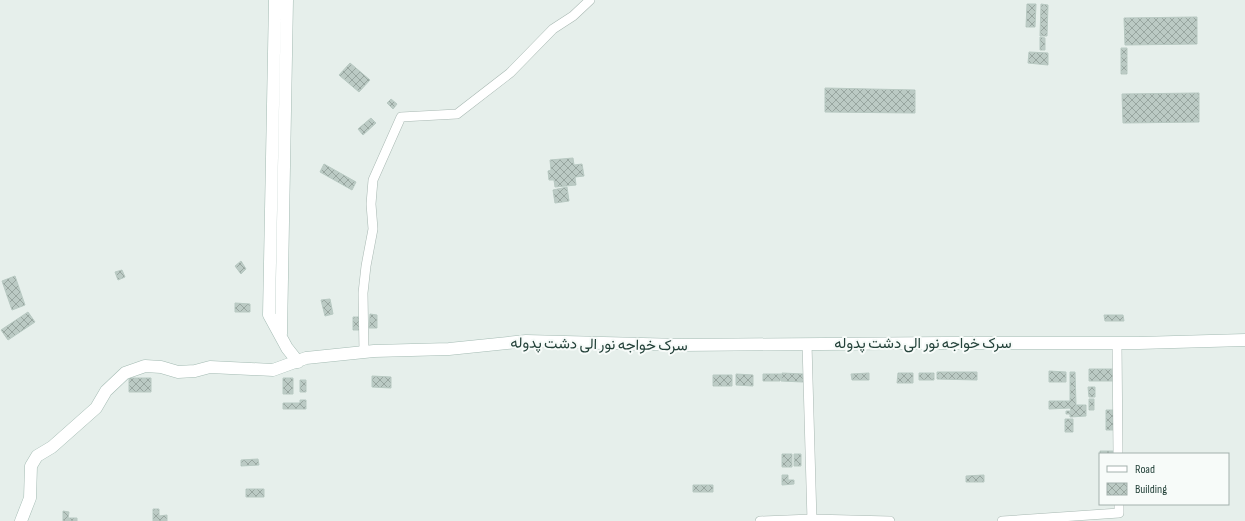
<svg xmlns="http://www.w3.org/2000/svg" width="1245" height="521" font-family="'Sofia Sans Condensed',Vazirmatn,sans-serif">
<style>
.building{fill:url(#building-cross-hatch);stroke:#b8c9c2}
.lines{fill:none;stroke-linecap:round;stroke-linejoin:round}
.street-casing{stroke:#a8b8b2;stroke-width:10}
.secondary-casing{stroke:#a4bbb3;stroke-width:13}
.street{stroke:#fff;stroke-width:9}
.secondary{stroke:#fff;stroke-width:12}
.labels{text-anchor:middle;stroke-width:4;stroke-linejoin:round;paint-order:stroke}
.street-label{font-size:15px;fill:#24423a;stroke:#f7fbf9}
</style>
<defs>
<pattern id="building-cross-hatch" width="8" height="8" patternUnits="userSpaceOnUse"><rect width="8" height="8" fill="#bbcac4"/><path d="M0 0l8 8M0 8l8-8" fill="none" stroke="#98a6a0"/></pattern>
</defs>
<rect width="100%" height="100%" fill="#e6efeb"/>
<path class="building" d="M1027 4H1036L1035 27H1026Z
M1041 4 1048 5 1047 36H1040Z
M1197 17V44L1125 45 1124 18Z
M1040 37 1045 38V50H1040Z
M1121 48H1127V74H1121Z
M1029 52 1048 53V65L1028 63Z
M350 63 370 80 359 92 339 75Z
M825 88 915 90V113L825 112Z
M1199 93V122L1123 123 1122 94Z
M391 99 397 104 393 109 387 103Z
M371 118 376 123 363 135 358 129Z
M573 158 574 165 582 164 584 176 575 177 576 185 555 187 554 180H549L548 171 551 170 550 160Z
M324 164 356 182 352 190 320 172Z
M567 187 569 201 555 203 553 190Z
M241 261 246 269 241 274 235 266Z
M122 270 125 277 118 280 115 272Z
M15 276 25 305 12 310 2 281Z
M330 299 333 314 325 316 321 300Z
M235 303 250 304V312H235Z
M28 312 35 322 8 340 1 330Z
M370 314 377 315V328H369Z
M1104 315H1123L1124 321H1105Z
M353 317H359L360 330H353Z
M1089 369H1118L1117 381H1089Z
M1049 371 1066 372V382H1049Z
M937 372H977V380L937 379Z
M1070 372H1075L1076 405H1086V416L1070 417V414H1066V411H1071L1070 408 1049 409V401H1070Z
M782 373 803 374V382L781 381Z
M869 373V380H852L851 374Z
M898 373H913V383H897Z
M919 373H934V380H919Z
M736 374 753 375V386L736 385Z
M763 374H781L780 381H763Z
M713 375H732V386H713Z
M372 376 391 377V388L372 387Z
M129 378H151V392H129Z
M283 378H293V394H283Z
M300 380H306V392H300Z
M1088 387H1095V397H1089Z
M1089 399H1094V410H1089Z
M300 400H306V409H283V403H300Z
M1106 410H1116V430H1106Z
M1065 419H1073V432H1065Z
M1100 451H1117V454H1100V459Z
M782 454H792V467H782Z
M794 454H801V466H794Z
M258 459 259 465 241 466V460Z
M782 475H788V480H794V484L782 485Z
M984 475V482H966V476Z
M693 485H713V492H693Z
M246 489H264V497H246Z
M153 509H159V516L167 515V521H153Z
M63 511 69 512 68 518H77V521H63Z"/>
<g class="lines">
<defs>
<path id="street" d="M1117 343 1118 454
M807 344 812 521
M364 352 363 293 366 266 373 229 371 204 373 180 401 117 457 114 510 73 553 29 573 16 590 0
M760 521 812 519 890 521
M1002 521 1119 513V504"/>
<path id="secondary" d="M275 0 269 315 287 348 298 362
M281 334 287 0
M21 521 30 498 31 466 37 456 52 447 96 408 106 391 125 373 145 366 161 367 178 372 195 371 210 367 273 370 306 358 374 351 449 349 526 341 681 345 945 343H1139L1245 340"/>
</defs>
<use href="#street" class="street-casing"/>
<use href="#secondary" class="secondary-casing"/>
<use href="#street" class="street"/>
<use href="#secondary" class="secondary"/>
</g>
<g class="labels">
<g class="street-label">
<text x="923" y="348">سرک خواجه نور الی دشت پدوله</text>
<text transform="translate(599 344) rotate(1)" y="5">سرک خواجه نور الی دشت پدوله</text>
</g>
</g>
<rect x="1099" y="453" width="130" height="52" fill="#f7fbf9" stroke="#a3b1ad"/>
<rect x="1107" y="466" width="20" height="6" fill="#ffffff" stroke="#a3b1ad"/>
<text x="1135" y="473" font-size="12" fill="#24423a">Road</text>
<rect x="1107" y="483" width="20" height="12" fill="url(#building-cross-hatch)" stroke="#a3b1ad"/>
<text x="1135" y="493" font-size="12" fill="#24423a">Building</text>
</svg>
